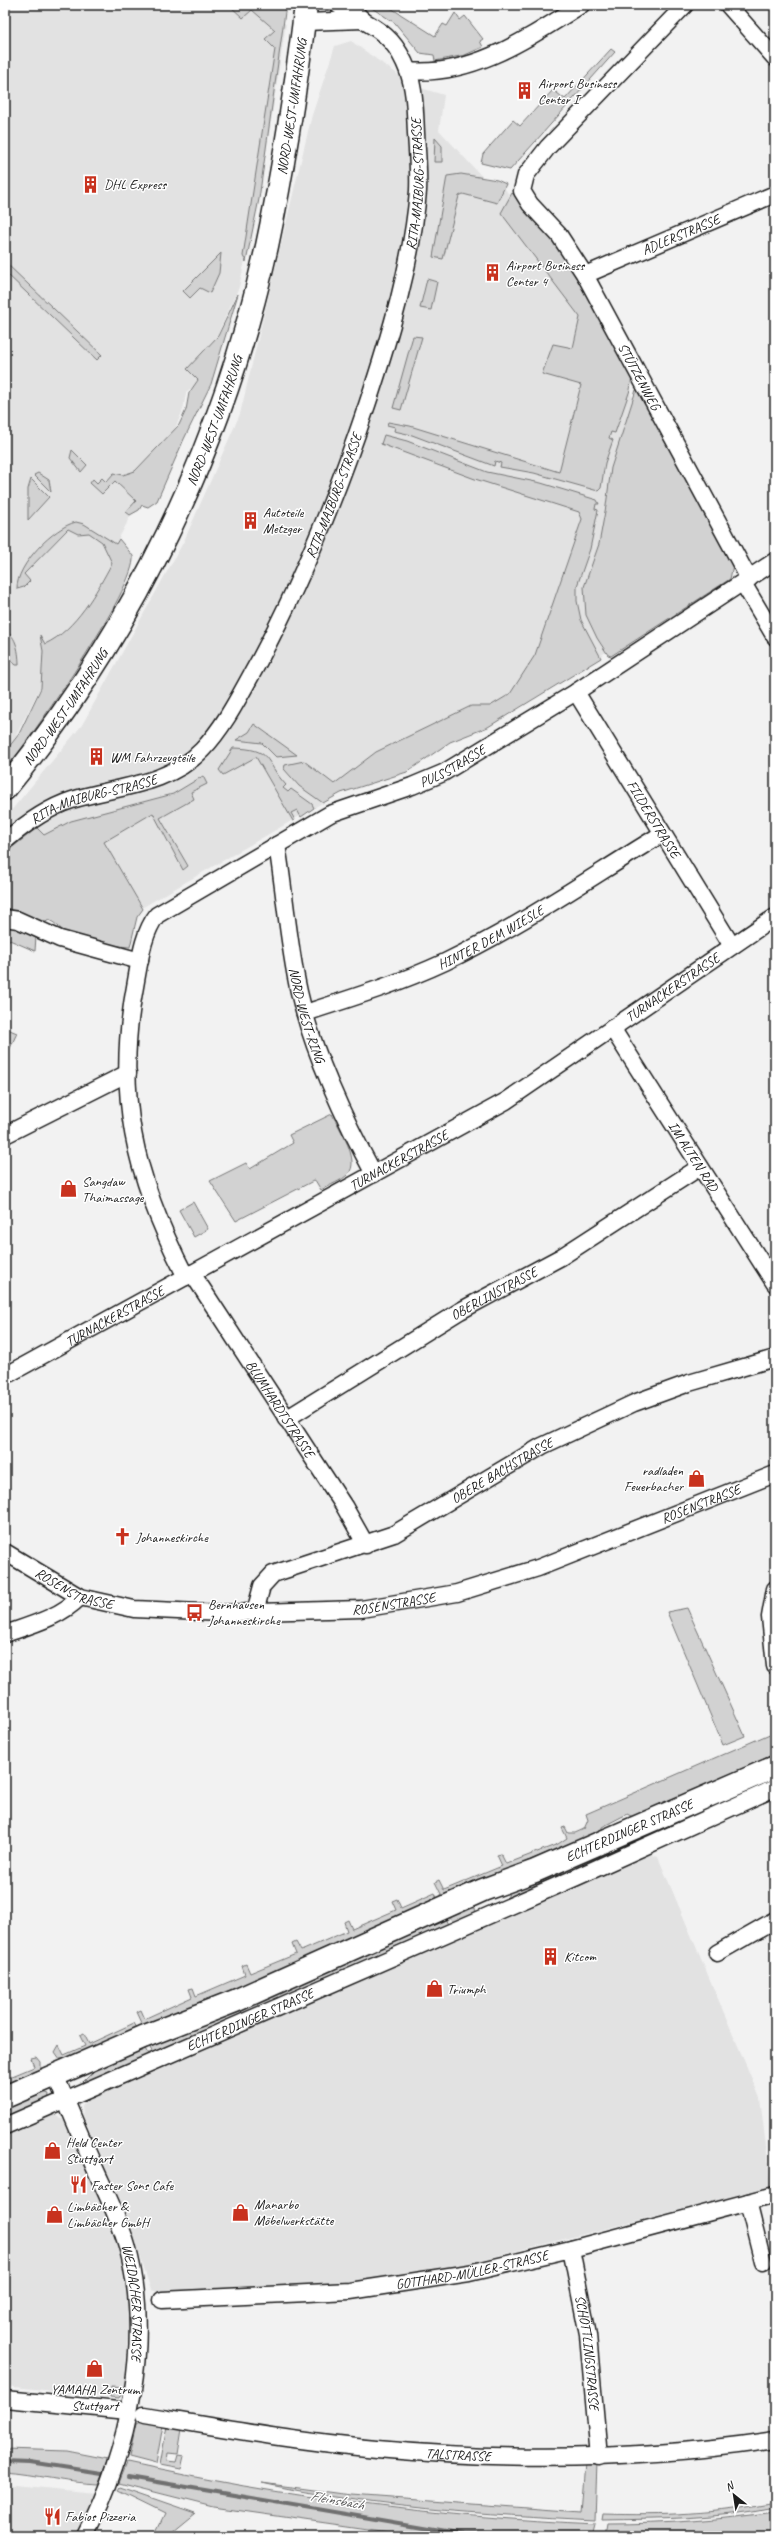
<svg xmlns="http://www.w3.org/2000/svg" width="780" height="2541" font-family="Caveat,sans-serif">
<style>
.built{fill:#e2e2e2}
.green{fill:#d2d2d2;stroke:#777}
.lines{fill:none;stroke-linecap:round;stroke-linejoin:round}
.stream{stroke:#707070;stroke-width:4}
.street-casing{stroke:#1c1c1c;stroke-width:19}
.secondary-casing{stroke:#1c1c1c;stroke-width:25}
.street{stroke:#fff;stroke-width:16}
.secondary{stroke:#fff;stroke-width:22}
.labels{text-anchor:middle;stroke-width:3;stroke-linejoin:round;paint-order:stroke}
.poi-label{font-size:14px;fill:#1c1c1c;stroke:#fff;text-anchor:start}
.street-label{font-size:14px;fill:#1c1c1c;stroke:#fff}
.water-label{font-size:15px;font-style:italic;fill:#5b5b5b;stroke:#fff}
</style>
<rect width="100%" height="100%" fill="#f2f2f2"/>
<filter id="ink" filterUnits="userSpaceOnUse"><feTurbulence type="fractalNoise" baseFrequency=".025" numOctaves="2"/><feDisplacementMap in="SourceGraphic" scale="8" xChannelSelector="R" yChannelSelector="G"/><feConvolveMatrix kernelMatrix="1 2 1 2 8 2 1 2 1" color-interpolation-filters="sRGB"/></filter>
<g filter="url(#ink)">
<path class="built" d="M5 5H247L286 24 259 198 239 287 195 385 186 393 183 410 140 510 131 515 116 544 119 553 63 653 39 690 5 757Z
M351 41 414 86 444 95 439 130 486 181 505 189 575 289 726 573 562 681 341 792 138 910 65 919 5 824V818L82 725 184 541 240 414 312 115 335 46Z
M647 1853 658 1857 760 2098 771 2187 485 2259 404 2277 323 2287 240 2291 158 2292 151 2290 127 2217 83 2115 82 2107 86 2099Z
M46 2114H55L69 2124 121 2254 129 2291 130 2317 124 2388 119 2398 5 2386V2132Z
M5 2484 84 2492 113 2494 96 2536H5Z"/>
<path class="green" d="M229 5H286L259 199 246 262 243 256 275 49 265 39 275 30 252 10 243 18Z
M367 5H386L435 36 443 24 447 26 455 13 460 20 465 16 483 39 480 41 483 47 465 55 435 61 434 55 420 53 395 23Z
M611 49 615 52 510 170 481 163 483 154 513 120 520 126 553 90 565 99Z
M435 138 442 146V162H434Z
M461 174 497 180 506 184 497 203 463 194 459 196 443 259 433 257 447 176Z
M512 193 547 229 586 290 632 376 630 390 615 433 611 432 609 438 613 440 605 463 601 488 598 491 534 473 500 467 501 463 495 461 494 466 412 435 394 431 395 427 387 425 388 422 410 426 559 472 581 385 542 374 553 344 573 348 580 317 501 213Z
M221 253 219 273 210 293 200 288 190 298 183 291Z
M5 262 102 355 97 360 5 272Z
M427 279 437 282 431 310 420 308Z
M238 294 211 384 184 439 157 501 148 507 142 505 139 510 130 515 126 512 136 501 115 481 102 494 90 483 93 479 97 483 102 478 106 482 114 473 123 475 135 471 179 425 186 410 189 393 198 380 187 369 218 336Z
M413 336 422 337 401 410 393 408Z
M639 389 733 565 730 579 611 656 608 655 597 638 586 615 584 587 599 544 606 506 611 468 636 390Z
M384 435 407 441 487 472 541 483 597 500 599 504H596L595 509 598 510 590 549 577 586V601L581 620 601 658 488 727 450 742 407 772 341 793 323 803 299 786 284 769 285 765 304 761 334 784 376 752 471 706H490L510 694 535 655 582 519 579 512 475 479 381 444Z
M72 450 87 465 81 472 70 458Z
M38 473 49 480 51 492 34 475Z
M31 479 49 497 28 520V489Z
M76 522 84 524 116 544 119 539 133 556C137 588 30 739 5 770V752L19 734 41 688 43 651 40 635 45 644C76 630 97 591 112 563L102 542 89 533 78 534 68 529 24 574 30 581 24 587 17 589C16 565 54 527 76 522Z
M5 632C17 634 19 655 19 665H16L5 655Z
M254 724 297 755 276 757 262 743 236 740 249 732Z
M233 748C274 749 263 760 286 785L283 788 288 792 291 789 312 804 314 808 301 817 297 810 291 813 295 820 293 821 256 757 223 775 219 770Z
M203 776 207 784 191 792 194 799 160 818 188 866 183 870 153 813 104 842 143 909 137 917 130 947C116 946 79 942 68 935 61 930 59 925 49 920L44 923 5 911V853L37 828 44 835 71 821 173 794Z
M5 922 36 936 35 951 5 938Z
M5 1028 17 1033 5 1059Z
M332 1114C339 1128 361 1161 348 1174 342 1181 329 1185 321 1190L315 1180 236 1221 210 1181 246 1163 250 1169 293 1143 289 1135Z
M193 1202 208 1229 194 1237 179 1210Z
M687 1608 745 1736 723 1745 667 1612Z
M772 1733H775V1754L633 1817 627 1814 602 1827V1831L442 1896 435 1882 439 1880 444 1890 502 1866 497 1855 501 1854 506 1864 558 1844 567 1838 562 1828 565 1827 568 1833H575L584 1829 588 1820 586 1814Z
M775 1779V1783L642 1844 638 1836Z
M561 1873 564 1877 509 1901 507 1898 510 1891 535 1880Z
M435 1893 437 1898 228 1994 142 2025 136 2012 140 2010 144 2019 192 1997 189 1989 193 1988 196 1996 245 1975 242 1966 246 1964 250 1973 296 1954 292 1944 296 1942 301 1951 347 1931 344 1922 348 1920 352 1929 396 1910 392 1901 397 1899 401 1908Z
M469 1908H475L476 1914 454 1925 450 1917Z
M445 1918 449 1927 154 2055 149 2046Z
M134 2023 137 2028 64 2059H60L55 2052 59 2045 64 2055 85 2046 80 2036 84 2034 89 2044Z
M145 2048 149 2057 80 2085 94 2071Z
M36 2057 40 2062V2069L5 2085V2079L34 2067 31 2058Z
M43 2092 49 2094 48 2102 5 2120V2108Z
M111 2386 124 2387 119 2398 110 2397Z
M140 2422 163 2425 156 2464 129 2457 136 2424Z
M167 2426 182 2429 178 2454 168 2453 167 2461 176 2462 178 2455 184 2456 181 2469 160 2465Z
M5 2449 67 2451 108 2459 98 2484C67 2483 36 2474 5 2472Z
M585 2462H597L595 2520C484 2514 371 2508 262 2483L351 2495 581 2512Z
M127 2463C282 2497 437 2517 596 2524L593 2536H417L214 2507 119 2483Z
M120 2487 195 2513 167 2536H154L165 2513 118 2490Z
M775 2502V2507C719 2519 659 2519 602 2520L603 2514C662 2516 717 2514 775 2502Z
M775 2512V2536H606L608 2524C665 2524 719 2520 775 2512Z"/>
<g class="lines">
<path class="stream" d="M5 2461 30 2462 102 2473
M128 2477 463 2534 543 2536"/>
<defs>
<g id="street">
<path id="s1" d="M685 5 548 147 526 175 522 191 530 204 559 235 585 275 749 579"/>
<path d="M728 5 775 58"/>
<path d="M304 22 363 20"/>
<path d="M408 71C473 77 528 38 581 5"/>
<path id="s2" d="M585 275 775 194"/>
<path d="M743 583 775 637"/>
<path id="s3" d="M576 692 732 946"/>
<path id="s4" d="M5 841C25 824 47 808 72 800 117 786 167 786 202 750 226 725 242 691 259 661 303 579 337 494 367 405 390 336 412 263 418 191 419 171 417 152 416 133 415 113 415 90 408 71 398 45 387 34 364 21 360 18 357 13 353 11 348 8 342 7 338 5"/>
<path id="s5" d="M277 845C285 894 288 943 299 992 312 1050 345 1121 374 1174"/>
<path d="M5 918 18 920 60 939 140 961"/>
<path id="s6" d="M305 1013C352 998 400 983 445 962 521 926 591 877 662 834"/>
<path id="s7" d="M612 1028 775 1284"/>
<path d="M5 1135 128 1073"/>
<path id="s8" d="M192 1273 344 1506 366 1545"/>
<path id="s9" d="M186 1277C134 1177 114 1093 136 981 140 959 143 933 157 915L330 814 412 786 443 773 576 692 775 561"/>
<path id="s10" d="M5 1376 506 1101 775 917"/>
<path id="s11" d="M286 1419 460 1311 561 1257 700 1167"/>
<path id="s12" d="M5 1552 80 1597 134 1609 222 1613 361 1609 457 1593 538 1568 775 1474"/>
<path d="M775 1589 770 1617 775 1666"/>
<path id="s13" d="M255 1612 262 1586 273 1574 394 1534 542 1446 634 1403 689 1383 775 1358"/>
<path d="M5 1634C31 1625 61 1617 80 1597"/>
<path d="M717 1953 775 1920"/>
<path id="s14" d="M55 2075C68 2105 80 2135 93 2164 105 2191 119 2218 127 2246 153 2339 129 2452 85 2536"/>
<path id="s15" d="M5 2126 577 1877 775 1788"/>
<path d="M748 2202 763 2262"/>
<path id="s16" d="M571 2249 588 2335 599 2457"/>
<path id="s17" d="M162 2300 350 2291 469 2273 571 2249 775 2195"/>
<path d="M5 2399 128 2411"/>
<path id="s18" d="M144 2415C221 2428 299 2442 377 2449 509 2461 644 2460 775 2440"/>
</g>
<g id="secondary">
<path id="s19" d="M5 789C134 632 223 445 267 246 284 166 296 86 306 5"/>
<path id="s20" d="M5 2097 143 2037 235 2001 483 1890 535 1871 775 1767"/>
</g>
</defs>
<use href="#street" class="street-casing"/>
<use href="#secondary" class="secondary-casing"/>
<use href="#street" class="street"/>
<use href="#secondary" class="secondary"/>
</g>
</g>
<defs>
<symbol id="building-bare" viewBox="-9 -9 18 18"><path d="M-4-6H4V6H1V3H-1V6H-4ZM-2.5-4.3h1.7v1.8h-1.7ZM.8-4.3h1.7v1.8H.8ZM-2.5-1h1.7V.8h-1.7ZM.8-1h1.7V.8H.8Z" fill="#c8321e" stroke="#fff" stroke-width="2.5" paint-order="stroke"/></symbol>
<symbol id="shop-bare" viewBox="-9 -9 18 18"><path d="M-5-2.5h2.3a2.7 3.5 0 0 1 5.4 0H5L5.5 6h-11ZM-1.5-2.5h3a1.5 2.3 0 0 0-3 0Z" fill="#c8321e" stroke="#fff" stroke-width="2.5" paint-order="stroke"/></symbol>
<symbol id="church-bare" viewBox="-9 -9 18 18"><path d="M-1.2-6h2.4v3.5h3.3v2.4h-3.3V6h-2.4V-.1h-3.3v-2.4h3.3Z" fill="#c8321e" stroke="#fff" stroke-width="2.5" paint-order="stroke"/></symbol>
<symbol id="bus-bare" viewBox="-9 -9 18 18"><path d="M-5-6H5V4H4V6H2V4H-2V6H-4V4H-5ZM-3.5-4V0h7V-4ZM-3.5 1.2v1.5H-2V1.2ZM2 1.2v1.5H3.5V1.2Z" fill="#c8321e" stroke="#fff" stroke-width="2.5" paint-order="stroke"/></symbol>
<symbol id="restaurant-bare" viewBox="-9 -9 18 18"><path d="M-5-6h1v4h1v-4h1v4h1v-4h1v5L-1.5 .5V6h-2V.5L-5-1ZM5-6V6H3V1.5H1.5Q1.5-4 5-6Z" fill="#c8321e" stroke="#fff" stroke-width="2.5" paint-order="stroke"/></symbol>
</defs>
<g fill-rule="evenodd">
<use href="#building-bare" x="512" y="78" width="25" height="25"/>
<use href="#building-bare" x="78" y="172" width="25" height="25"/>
<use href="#building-bare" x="480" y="260" width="25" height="25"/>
<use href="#building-bare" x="238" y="508" width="25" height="25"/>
<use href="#building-bare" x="84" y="744" width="25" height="25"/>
<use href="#shop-bare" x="56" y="1176" width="25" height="25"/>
<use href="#shop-bare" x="684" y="1466" width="25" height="25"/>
<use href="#church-bare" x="110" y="1524" width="25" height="25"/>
<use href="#bus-bare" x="182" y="1600" width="25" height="25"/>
<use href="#building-bare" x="538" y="1944" width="25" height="25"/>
<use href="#shop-bare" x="422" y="1976" width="25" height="25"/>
<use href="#shop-bare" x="40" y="2138" width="25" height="25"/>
<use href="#restaurant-bare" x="66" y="2172" width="25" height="25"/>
<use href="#shop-bare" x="228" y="2200" width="25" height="25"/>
<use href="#shop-bare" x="42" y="2202" width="25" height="25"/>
<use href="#shop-bare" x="82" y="2356" width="25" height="25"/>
<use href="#restaurant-bare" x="40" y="2504" width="25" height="25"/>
</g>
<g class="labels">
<g class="poi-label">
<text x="538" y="88">Airport Business<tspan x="538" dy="16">Center I</tspan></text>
<text x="104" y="189">DHL Express</text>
<text x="506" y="270">Airport Business<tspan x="506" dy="16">Center 4</tspan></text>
<text x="263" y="517">Autoteile<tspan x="263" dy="16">Metzger</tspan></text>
<text x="110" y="762">WM Fahrzeugteile</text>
<text x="82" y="1186">Sangdaw<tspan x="82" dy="16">Thaimassage</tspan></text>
<text x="683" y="1475" text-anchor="end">radladen<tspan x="683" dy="16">Feuerbacher</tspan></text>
<text x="136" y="1542">Johanneskirche</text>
<text x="208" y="1609">Bernhausen<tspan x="208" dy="16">Johanneskirche</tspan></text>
<text x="564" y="1961">Kitcom</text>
<text x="447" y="1994">Triumph</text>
<text x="66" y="2147">Held Center<tspan x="66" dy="16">Stuttgart</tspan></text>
<text x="91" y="2190">Faster Sons Cafe</text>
<text x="254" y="2209">Manarbo<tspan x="254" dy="16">Möbelwerkstätte</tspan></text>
<text x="67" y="2211">Limbächer &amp;<tspan x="67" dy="16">Limbächer GmbH</tspan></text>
<text x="95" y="2394" text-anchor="middle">YAMAHA Zentrum<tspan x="95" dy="16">Stuttgart</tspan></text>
<text x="65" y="2521">Fabios Pizzeria</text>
</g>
<g class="street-label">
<text dy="5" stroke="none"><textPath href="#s19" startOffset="750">NORD-WEST-UMFAHRUNG</textPath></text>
<text dy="5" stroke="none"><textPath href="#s4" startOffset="832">RITA-MAIBURG-STRASSE</textPath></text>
<text dy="5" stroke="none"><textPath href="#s2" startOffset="104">ADLERSTRASSE</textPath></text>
<text dy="5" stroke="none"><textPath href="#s1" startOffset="470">STÜTZENWEG</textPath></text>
<text dy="5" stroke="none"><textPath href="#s19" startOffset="426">NORD-WEST-UMFAHRUNG</textPath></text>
<text dy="5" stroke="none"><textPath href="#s4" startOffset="508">RITA-MAIBURG-STRASSE</textPath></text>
<text dy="5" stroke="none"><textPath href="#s19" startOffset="102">NORD-WEST-UMFAHRUNG</textPath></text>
<text dy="5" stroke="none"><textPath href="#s9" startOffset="709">PULSSTRASSE</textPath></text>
<text dy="5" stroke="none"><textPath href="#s4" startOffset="100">RITA-MAIBURG-STRASSE</textPath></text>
<text dy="5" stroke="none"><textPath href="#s3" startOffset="149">FILDERSTRASSE</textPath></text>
<text dy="5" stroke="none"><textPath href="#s6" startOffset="201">HINTER DEM WIESLE</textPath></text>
<text dy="5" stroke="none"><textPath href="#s10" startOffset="773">TURNACKERSTRASSE</textPath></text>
<text dy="5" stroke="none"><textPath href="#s5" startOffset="173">NORD-WEST-RING</textPath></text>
<text dy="5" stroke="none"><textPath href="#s7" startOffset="152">IM ALTEN RAD</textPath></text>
<text dy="5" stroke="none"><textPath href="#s10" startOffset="449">TURNACKERSTRASSE</textPath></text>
<text dy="5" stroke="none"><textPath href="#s11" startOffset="243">OBERLINSTRASSE</textPath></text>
<text dy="5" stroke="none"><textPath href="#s10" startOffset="125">TURNACKERSTRASSE</textPath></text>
<text dy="5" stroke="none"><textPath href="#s8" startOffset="162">BLUMHARDTSTRASSE</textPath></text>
<text dy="5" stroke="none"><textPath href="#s13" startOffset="296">OBERE BACHSTRASSE</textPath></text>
<text dy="5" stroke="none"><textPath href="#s12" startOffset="727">ROSENSTRASSE</textPath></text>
<text dy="5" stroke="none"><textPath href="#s12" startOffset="79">ROSENSTRASSE</textPath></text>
<text dy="5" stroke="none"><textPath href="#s12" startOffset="403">ROSENSTRASSE</textPath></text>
<text dy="5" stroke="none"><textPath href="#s20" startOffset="679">ECHTERDINGER STRASSE</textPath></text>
<text dy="5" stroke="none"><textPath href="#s15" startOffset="267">ECHTERDINGER STRASSE</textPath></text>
<text dy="5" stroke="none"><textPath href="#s17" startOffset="312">GOTTHARD-MÜLLER-STRASSE</textPath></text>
<text dy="5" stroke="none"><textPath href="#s14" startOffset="243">WEIDACHER STRASSE</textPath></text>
<text dy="5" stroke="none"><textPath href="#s16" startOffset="105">SCHÖTTLINGSTRASSE</textPath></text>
<text dy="5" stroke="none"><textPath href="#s18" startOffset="317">TALSTRASSE</textPath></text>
</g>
<g class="water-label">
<text transform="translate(337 2500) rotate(10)" y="5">Fleinsbach</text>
</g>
</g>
<rect width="780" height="2541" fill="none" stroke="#fff" stroke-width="20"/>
<rect x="10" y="10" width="760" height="2521" fill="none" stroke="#1c1c1c" stroke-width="1.5" filter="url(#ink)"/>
<g transform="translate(734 2495) rotate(330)" stroke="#ffffff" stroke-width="3" paint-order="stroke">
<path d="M0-3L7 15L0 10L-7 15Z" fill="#1c1c1c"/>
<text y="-6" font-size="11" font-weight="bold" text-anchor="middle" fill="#1c1c1c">N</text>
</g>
</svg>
